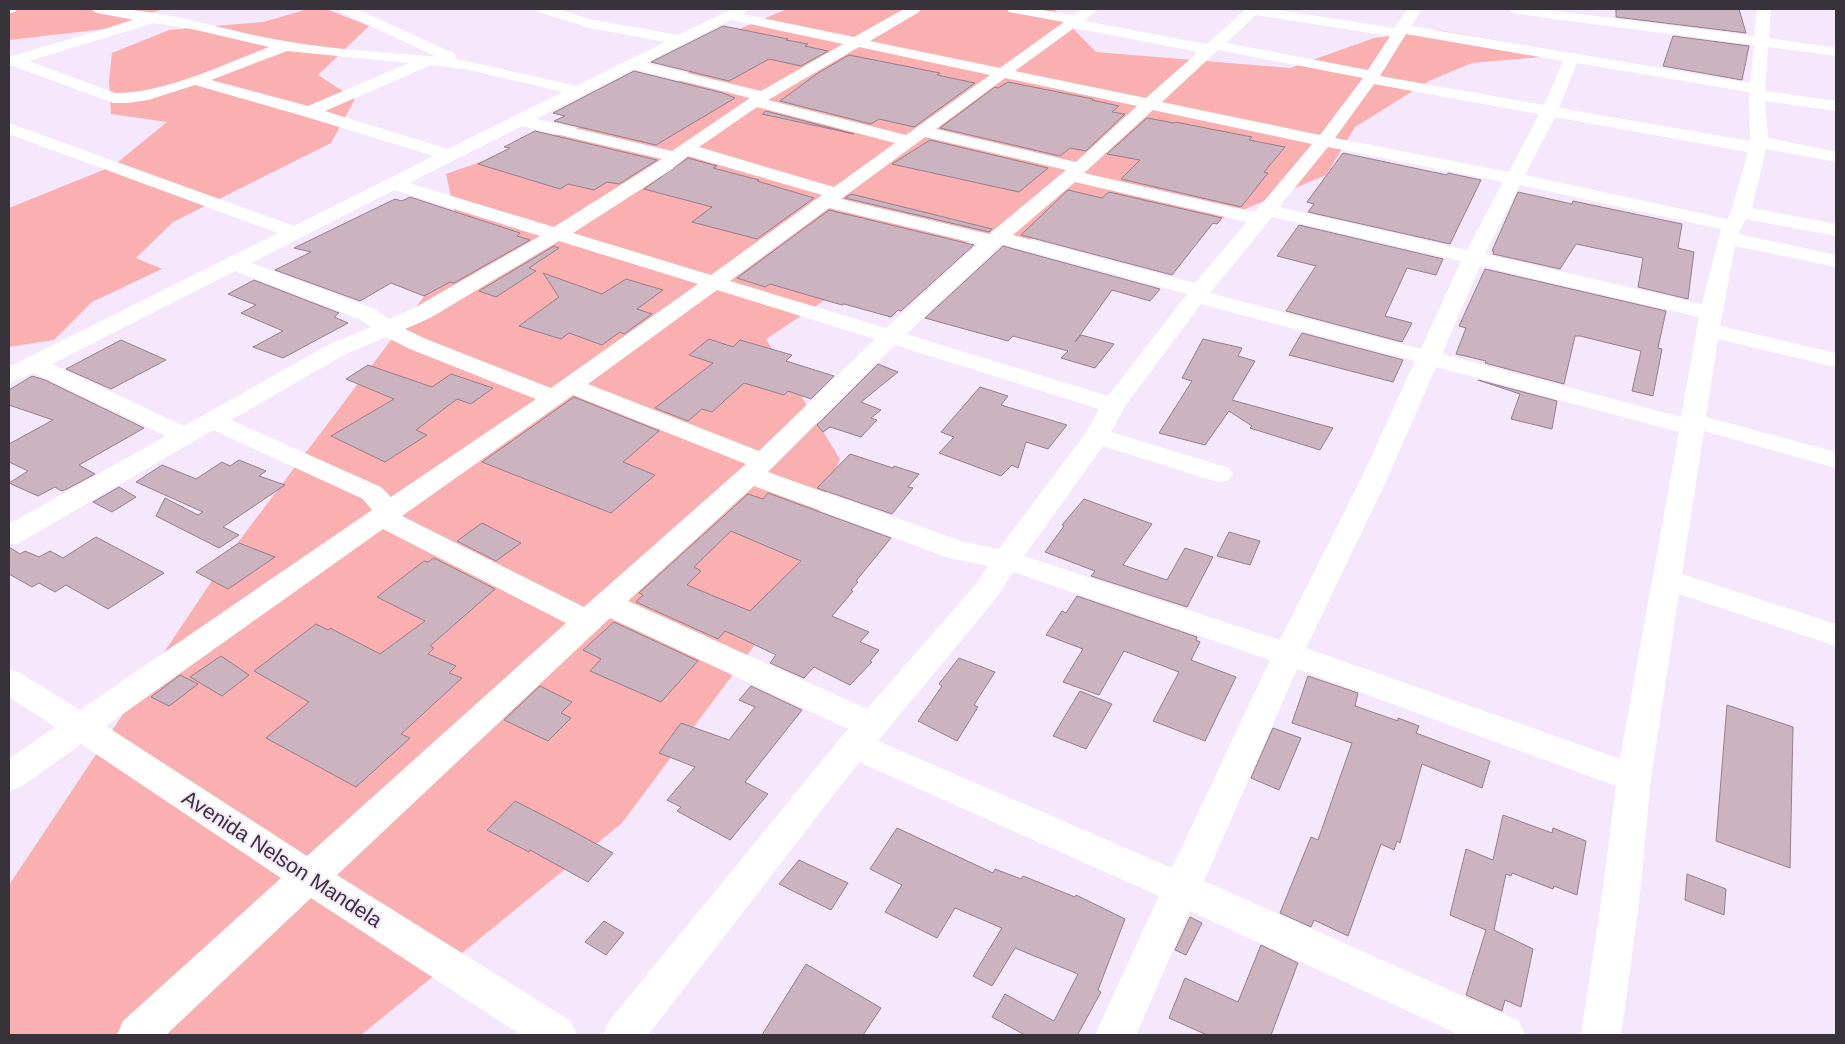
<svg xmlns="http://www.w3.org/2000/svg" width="1845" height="1044" font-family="Helvetica,sans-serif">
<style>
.green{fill:#faafb1}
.building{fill:#cbb3bf;stroke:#957f8a;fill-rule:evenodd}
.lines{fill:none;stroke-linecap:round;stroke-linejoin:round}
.minor{fill:#fff;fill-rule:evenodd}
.labels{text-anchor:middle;stroke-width:4;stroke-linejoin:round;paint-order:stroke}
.near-street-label{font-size:21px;fill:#38333a;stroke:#f6e8fc}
</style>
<rect width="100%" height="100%" fill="#f6e8fc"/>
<path class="green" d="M9 9H163L105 29 9 40Z
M308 9H326L369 26 318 75 355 99 331 143 173 222 136 258 162 269 92 302 54 340 9 347V208L113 166 167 122 111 114 109 80 112 53 169 30 263 22Z
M787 9H1054L1096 52 1290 68 1374 38 1437 30 1575 54 1472 63 1429 81 1355 127 1326 175 1214 222 1123 234 908 245 766 339 840 459 778 614 622 823 361 1035H9V885L233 549 462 246 446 174 661 98 730 33Z"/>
<path class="building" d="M1616 9H1739L1746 33 1616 17Z
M723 26 788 39 786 40 808 44 805 46 828 51 801 66 769 59 729 81 651 62Z
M1673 36 1749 46 1742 80 1663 66Z
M849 55 940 73 937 75 975 83 914 127 879 119 871 124 780 101 818 73Z
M634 71 723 93 735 98 656 145 554 121 565 116 553 113Z
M1008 82 1093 99 1092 100 1119 106 1112 112 1125 114 1086 151 1070 148 1060 156 940 128 995 87 998 88Z
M766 111 854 134 762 114Z
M1147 118 1174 123 1175 122 1252 137 1249 140 1285 147 1264 172 1268 173 1241 207 1121 179 1140 160 1107 154Z
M535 131 657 160 619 184 607 182 594 190 568 184 560 189 478 164 510 148 504 147Z
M930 140 1048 168 1019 192 892 164Z
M1343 153 1447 175 1448 173 1481 180 1450 244 1308 212 1314 204 1307 202Z
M688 158 717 166 713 168 759 180 757 181 814 198 757 239 692 222 712 207 644 189Z
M1068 190 1102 198 1109 192 1222 218 1217 224 1213 223 1172 275 1021 235Z
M1518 192 1572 204 1573 201 1682 224 1678 248 1694 252 1688 299 1638 287 1643 258 1576 244 1560 269 1493 254 1494 251H1492Z
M851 194 992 229 989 232 845 198Z
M410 197 520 233 517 236 530 240 454 283 450 282 424 296 391 283 360 301 275 270 311 252 294 248 395 199 402 201Z
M829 210 974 245 901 311 898 310 891 317 844 304 842 305 770 284 765 287 737 278Z
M1299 225 1443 259 1436 275 1407 268 1385 316 1412 323 1402 342 1286 311 1316 266 1277 256Z
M554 246 559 248 529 268 536 271 496 297 479 291Z
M1003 246 1160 289 1150 301 1112 290 1075 342 1081 335 1114 344 1095 368 1061 358 1068 351 1013 336 1008 341 925 318Z
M1485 269 1666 311 1658 348 1662 349 1653 396 1632 391 1641 351 1580 336H1575L1564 384 1485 363 1486 361 1456 354 1466 328 1459 326Z
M543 273 602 294 626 279 663 290 637 309 652 314 624 334 620 332 602 345 569 333 561 339 519 326 559 297Z
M254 280 339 313 334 317 348 323 283 358 253 347 283 331 241 313 256 305 228 294Z
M1302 333 1403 360 1393 382 1289 355Z
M709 339 733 347 740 340 792 355 786 361 834 376 811 399 788 391 784 395 744 383 712 412 702 409 688 421 655 408 713 363 689 355Z
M1203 339 1242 348 1238 356 1255 361 1232 400 1333 428 1320 450 1250 428 1252 426 1229 411 1205 445 1159 433 1192 381 1182 378Z
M121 340 166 360 111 389 66 369Z
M878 364 898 372 861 402 881 410 871 418 877 420 861 437 830 427 823 432 817 425Z
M368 365 432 387 451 374 493 388 471 404 457 399 416 430 427 435 385 462 331 436 394 399 346 379Z
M32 376 45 380 144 428 79 465 95 474 67 489 61 491 55 487 38 496 9 483 28 471 9 462V444L53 420 9 405V390Z
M1478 380 1557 401 1552 429 1511 419 1520 394Z
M980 387 1008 396 1001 405 1067 425 1048 449 1026 442 1018 468 1012 465 1001 476 939 453 954 437 941 432Z
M574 397 659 431 623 462 655 475 611 513 482 462Z
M850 454 893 468 894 466 919 474 908 487 913 488 892 514 817 488Z
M239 460 266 471 259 476 285 485 223 527 239 535 219 548 156 516 165 498 198 515 203 512 136 482 162 465 196 479 222 462 230 466Z
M119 487 136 497 112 512 93 502Z
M768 493 891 538 856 581 858 582 851 590 853 591 832 616 869 632 860 642 879 650 870 661 872 662 850 685 814 667 804 678 770 663 776 655 747 641 725 631 718 639 636 602 643 595 639 593 748 494 763 499ZM731 531 801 561 750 611 687 585 701 571 694 567Z
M1084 499 1152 524 1123 565 1167 580 1185 548 1213 557 1187 607 1091 576 1095 571 1045 552 1064 526 1062 525Z
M482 523 521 543 496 561 457 541Z
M1229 532 1260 541 1250 565 1217 556Z
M96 537 164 573 108 609 66 585 55 592 39 583 32 587 9 574V547L20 554 25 551 39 557 50 551 63 558Z
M239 543 275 557 228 589 196 572Z
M434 558 495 589 430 646 434 648 428 654 456 666 449 673 462 678 401 734 410 738 356 787 266 738 309 702 254 671 316 624 328 630 330 628 380 654 425 621 377 597 424 561 428 562Z
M1077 596 1197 637 1196 640 1200 642 1191 660 1236 677 1205 741 1153 721 1179 672 1124 651 1099 695 1063 682 1083 649 1046 635 1062 611 1066 613Z
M614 622 698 661 661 702 590 671 601 659 583 650Z
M221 656 249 675 222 696 190 677Z
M959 658 995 672 974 705 978 707 957 741 918 721 942 686 939 684Z
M180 675 198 684 169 706 151 697Z
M1308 676 1358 693 1355 706 1398 721V718L1419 726 1416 733 1490 761 1482 788 1422 764 1400 843 1397 841 1394 850 1381 844 1348 936 1314 920 1311 927 1280 913 1311 837 1318 840 1352 743 1292 723Z
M540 686 572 702 561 713 571 718 548 741 504 720Z
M751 686 802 710 745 782 768 794 730 840 677 811 681 807 667 800 695 767 659 753 681 723 729 740 755 707 739 700Z
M1080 691 1112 704 1086 749 1053 736Z
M1727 705 1793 727 1790 868 1716 841Z
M1273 728 1301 738 1279 790 1251 778Z
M515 801 556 822 613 853 588 882 530 850 529 852 487 830Z
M1503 815 1552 833 1553 828 1586 841 1577 895 1554 886 1553 889 1512 873 1511 876 1506 874 1494 930 1533 949 1521 1007 1505 1000 1502 1011 1466 995 1486 930 1450 915 1466 849 1493 860Z
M897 828 993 873 995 869 1021 879 1023 876 1075 897 1076 895 1125 919 1098 990 1101 992 1078 1034 1080 1035H1025L992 1017 1005 994 1054 1021 1078 974 1015 948 992 986 973 976 1002 928 955 908 937 938 885 912 902 885 870 869Z
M799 860 848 883 831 910 779 884Z
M1687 874 1726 889 1724 915 1685 900Z
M1190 917 1202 923 1186 955 1175 950Z
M604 921 624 933 606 955 585 942Z
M1261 945 1298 963 1271 1035H1207L1169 1018 1185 978 1238 1002Z
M806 964 881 1008 863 1035H762Z"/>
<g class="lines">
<path class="minor" d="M9 9H17L15 12 9 13Z
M90 9C156 5 221 31 285 41 335 50 386 52 437 57L341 12 339 9H357L455 54 457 59 576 86 665 42 586 27 539 12 537 9H557L589 19 678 35 732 9H749L743 14 854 37 904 9H921L919 12 870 41 1000 68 1064 22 1014 13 1009 12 1007 9H1036L1073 15 1082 9H1098L1084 21 1207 44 1246 9H1272L1394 28 1408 9H1422L1411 26 1750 83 1754 45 1554 19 1514 13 1507 9H1540L1754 36 1757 9H1771L1769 38 1836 48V56L1768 47 1765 91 1836 101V111L1765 101 1768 138 1836 152V162L1766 149 1752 208 1836 224V236L1746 219 1738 234 1836 255V267L1735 246 1720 326 1836 353V367L1718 339 1706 417 1836 452V468L1704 431 1682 574 1836 624V646L1679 594 1651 778 1639 903 1621 1035H1581L1601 903 1616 786 1297 669 1204 881 1519 1021 1525 1035H1460L1190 911 1136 1035H1095L1159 896 859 762 648 1035H603L609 1021 848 729 610 618 337 875 571 1021 577 1035H521L311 898 166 1035H117L123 1021 281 878 81 744 21 787 9 791V759L55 727 9 697V669L20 673 80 710 372 510 363 499 213 430 19 543 9 545V524L166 436 34 373 9 383V367L278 233 9 134V123L294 226 434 156 303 116 195 85 148 100 128 103H113L13 66H9V57L135 20 97 13ZM1256 15 1390 36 1368 70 1226 43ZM731 20 843 44 761 91 646 63ZM154 23 192 29 269 47C225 64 161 94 115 93L29 61ZM1074 28 1198 52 1146 98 1015 71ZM1406 34 1563 61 1544 105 1380 76ZM859 47 990 75 906 135 768 100ZM1218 50 1363 78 1320 135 1162 102ZM287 51 409 63 308 106 211 80ZM1577 63 1749 92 1750 141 1559 108ZM431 65 465 69 563 92 448 149 325 111ZM634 69 750 98 672 151 536 119ZM1005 78 1137 106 1076 162 936 129ZM1374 84 1539 114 1509 172 1335 138ZM757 107 895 143 834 187 699 147ZM1153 110 1312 144 1255 212 1084 173ZM1555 117 1748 152 1731 212 1727 219 1525 175ZM522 126 662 159 554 227 409 183ZM925 137 1066 170 989 234 841 199ZM1328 147 1503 182 1467 250 1279 207ZM688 156 822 195 711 275 573 233 671 170ZM1075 182 1247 222 1195 283 1013 235ZM1520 185 1721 229 1702 304 1485 254ZM394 190 540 236 414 308 389 319 375 309 251 263ZM829 208 978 244 886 328 730 281ZM1272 217 1461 261 1421 349 1210 293ZM559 241 698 284 551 388 426 339 405 329 430 318ZM1002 244 1187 294 1108 396 906 334ZM1480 266 1699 317 1681 417 1442 354ZM235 271 359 319 371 327 330 344 184 426 52 364ZM717 290 875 339 759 451 588 384ZM1201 304 1415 361 1363 475 1280 640 1024 556 1103 446 1211 480 1220 482 1229 480 1233 474 1229 468 1111 432 1125 406ZM386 337 410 349 536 399 391 497 381 487 231 420 346 354ZM895 345 1099 409 1085 434 999 549 964 542 768 472ZM1436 367 1679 432 1620 759 1306 648 1389 475ZM573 395 746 464 584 607 402 516ZM754 486 949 558 988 566 977 583 867 709 628 601ZM383 529 566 623 307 856 106 726ZM1013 572 1270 660 1172 868 878 741 997 597Z"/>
</g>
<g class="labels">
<g class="near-street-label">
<text transform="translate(282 859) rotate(33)" y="7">Avenida Nelson Mandela</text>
</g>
</g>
<rect width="1845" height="1044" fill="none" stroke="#38333a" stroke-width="20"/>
</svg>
